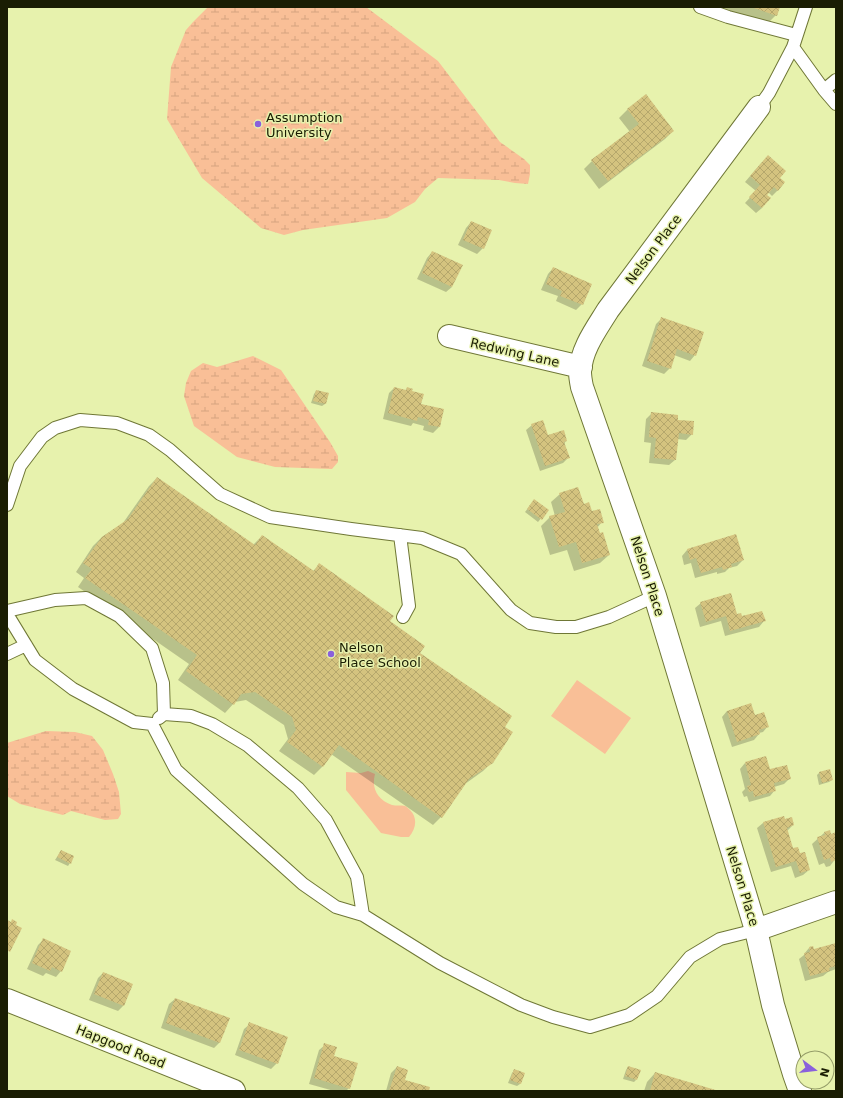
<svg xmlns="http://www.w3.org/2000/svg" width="843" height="1098" font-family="'DejaVu Sans',sans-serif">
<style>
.wetland{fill:url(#wetland-marsh)}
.green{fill:#f9bf97}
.shadow{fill:#0003}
.building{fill:url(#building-cross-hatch)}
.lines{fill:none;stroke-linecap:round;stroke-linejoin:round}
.lane-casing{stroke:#6f7736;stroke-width:14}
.street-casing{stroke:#6f7736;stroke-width:24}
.lane{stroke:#fff;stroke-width:12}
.street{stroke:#fff;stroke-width:22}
.poi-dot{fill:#8a61dc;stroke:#e7f2ad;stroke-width:1.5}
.labels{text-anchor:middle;stroke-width:3;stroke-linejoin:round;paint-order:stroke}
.poi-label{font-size:13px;fill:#1a1d03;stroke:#e7f2ad;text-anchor:start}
.street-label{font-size:13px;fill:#1a1d03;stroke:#e7f2ad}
</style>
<defs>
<pattern id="wetland-marsh" width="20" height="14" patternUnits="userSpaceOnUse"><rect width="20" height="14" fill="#f9bf97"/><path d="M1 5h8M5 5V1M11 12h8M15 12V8" fill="none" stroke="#d5a480"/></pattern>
<pattern id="building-cross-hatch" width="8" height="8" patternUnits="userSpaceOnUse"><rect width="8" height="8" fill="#d4c37f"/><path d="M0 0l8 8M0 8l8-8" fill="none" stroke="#b5a76c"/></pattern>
</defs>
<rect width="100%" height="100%" fill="#e7f2ad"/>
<path class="wetland" d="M208 7H366L438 61 500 142 524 159 530 165V174L528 184 515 183 499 180 438 178 425 189 415 202 387 218 303 230 284 235 261 228 202 178 167 119 171 67 186 30 193 22Z
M253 356 281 370 330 442 338 456V462L332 469 275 467 237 457 194 426 184 396 186 383 191 371 203 363 217 367Z
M46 731 75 732 92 736 103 750 113 774 119 792 121 814 118 819 105 820 71 811 63 815 20 804 7 796V743Z"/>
<path class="green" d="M577 680 631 718 605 754 551 716Z
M368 771 375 774C371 789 378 800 392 805 396 806 401 805 405 806 407 807 408 808 410 810 418 818 416 829 409 837H401L381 833 346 790V772L361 773Z"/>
<path class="shadow" d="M704 7H779L776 15 765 26Z
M628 109 673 131 665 139 599 189 584 169 592 161 630 132 619 118Z
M762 162 779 178 778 190 772 196 768 192 762 208 756 213 745 203 756 191 745 182Z
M471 222 483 248 477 254 458 245 466 228Z
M432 252 452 287 446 292 417 279 427 258Z
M553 268 582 304 576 310 556 301 558 296 541 290 548 274Z
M661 319 695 355 690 361 674 355 670 368 664 374 642 366 656 324Z
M394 388 405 391 407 388 420 404 443 410 439 427 433 433 423 430 424 426 413 423 411 426 383 419 389 393Z
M316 391 328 394 325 404 322 406 311 403 314 394Z
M652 413 677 421 692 434 686 440 677 439 675 460 669 465 649 463 651 443 644 442 646 419Z
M532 425 547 437 566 441 564 444 568 458 563 463 540 471 526 430Z
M157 478 253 545 262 536 313 571 319 565 389 622 419 653 503 727 492 762 483 771 465 784 441 817 433 825 331 754 322 767 314 775 279 751 288 739 284 725 246 700 235 702 225 713 178 680 189 664 78 587 84 578 76 572 93 546 102 537 123 523 149 486Z
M560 494 583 505 602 522 597 528 609 555 600 563 574 571 567 550 550 555 541 526 550 517 555 516 551 502Z
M532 503 547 511 538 522 525 512Z
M735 536 743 560 737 566 729 568 725 572 717 574V572L695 578 691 563 684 565 682 556 687 550Z
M701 603 741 618 764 621 759 627 725 636 721 621 700 627 695 608Z
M727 711 754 716 768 726 763 732 759 733V734L754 740 732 747 722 717Z
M745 763 790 778 784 784 774 787 775 790 770 796 749 802 747 796 744 797 742 792 745 789 740 769Z
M829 770 832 780 829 782 819 785 817 775 819 773Z
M783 817 784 821 793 825 787 831 792 850 799 854 809 870 803 875 795 878 791 866 771 872 757 828 763 823Z
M824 833 830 835 836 833V858L830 866 826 867 824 863 819 865 812 844Z
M61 851 70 863 68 866 55 860Z
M43 940 61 971 56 977 46 973 43 976 27 969 38 945Z
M836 944V969L828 972 823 976 805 981 799 959 804 955V954L809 948 814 950Z
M103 973 123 1006 118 1011 89 1000 98 978Z
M175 999 220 1042 214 1048 161 1028 169 1004Z
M250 1024 277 1063 271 1069 235 1055 244 1029Z
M325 1045 333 1057 349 1088 346 1091H334L309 1084 319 1050Z
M397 1067 404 1081 428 1091H386L391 1073Z
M628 1067 636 1080 634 1082 623 1079 626 1070Z
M514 1071 524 1074 520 1084 517 1086 508 1083 512 1073Z
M655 1073 715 1091H644L647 1082Z"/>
<path class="building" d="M751 7H780L777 16Z
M646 94 674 131 608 181 591 160 639 124 627 109Z
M768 155 786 171 780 178 785 182 778 191 774 187 767 195 771 198 762 208 749 197 760 185 750 176Z
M471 221 492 230 484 249 463 240Z
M432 251 463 265 452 287 422 273Z
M553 267 592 284 583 305 560 296 562 291 546 284Z
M661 317 704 332 696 356 677 349 671 369 647 361Z
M394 387 406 390 407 387 413 389 412 391 424 394 421 404 444 409 440 427 428 425 429 420 418 417 417 421 388 413Z
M316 390 329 393 326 404 313 401Z
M651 412 678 415V420L694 421 693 435 679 433 676 460 654 458 656 438 649 437Z
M543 420 548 435 564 430 567 441 564 442 570 458 545 466 531 424Z
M157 477 255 545 262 535 314 571 319 563 394 616 390 621 425 646 420 653 512 716 505 727 513 732 493 763 469 779 442 818 339 745 323 767 287 742 296 730 292 717 255 692 241 694 234 705 186 671 197 655 85 578 92 569 83 563 102 537 128 519Z
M578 487 584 504 589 502 592 511 600 509 604 523 597 524 600 533 603 532 610 555 582 563 576 542 559 547 549 516 565 512 559 493Z
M534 499 549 510 542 520 527 509Z
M736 534 744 560 731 564 732 567 723 570 722 567 701 573 696 558 690 560 687 549Z
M731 593 737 614 741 613 742 616 762 611 766 621 730 631 726 616 706 622 700 602Z
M751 703 755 715 764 712 769 727 759 730 760 734 737 742 727 711Z
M766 756 770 769 787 765 791 779 774 783 776 791 754 797 753 791 749 792 747 786 751 785 745 762Z
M830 769 833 780 822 783 819 772Z
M784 816 785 819 792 817 794 825 787 828 793 848 798 847 800 853 805 852 810 870 800 873 796 861 776 867 763 822Z
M830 830 831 834 836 832V855H835L836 860 831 862 830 858 824 860 817 837 825 835 824 832Z
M61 850 74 856 71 864 57 857Z
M12 919 17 922 16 925 22 928 10 952 7 950V920L11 922Z
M43 938 71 951 62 972 52 967 50 971 32 963Z
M836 943V966L829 968 830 971 810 976 804 953 810 952 809 947 813 946 814 949Z
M103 972 133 984 124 1006 94 994Z
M175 998 230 1018 220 1043 166 1023Z
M249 1022 288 1037 278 1064 239 1050Z
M324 1043 337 1047 334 1056 358 1063 350 1089 314 1078Z
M397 1066 408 1070 405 1080 430 1087 429 1091H389Z
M628 1066 641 1070 637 1080 625 1076Z
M514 1069 525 1073 521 1084 510 1080Z
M655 1072 719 1091H650Z"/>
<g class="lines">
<defs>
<path id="lane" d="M700 7 728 17 796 35
M793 47 824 90 836 104
M824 90 836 80
M759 107 769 93 793 47 806 7
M7 505 20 466 42 437 55 428 80 420 117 423 149 435 170 450 220 494 270 517 351 529 422 538 461 554 511 610 530 623 556 627H576L609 617 655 596
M400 535 409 606 403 617
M7 611 55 600 86 598 119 616 152 648 163 683 164 714 159 718
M7 614 35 660 73 689 134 722 152 724 176 770 303 884 336 907 363 915 440 963 521 1005 553 1017 590 1027 629 1015 657 996 690 957 720 939 756 930
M7 654 26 645
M164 714 191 716 212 724 247 745 298 788 326 820 357 877 363 915"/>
<path id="street" d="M759 107 608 310C597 328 581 349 580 372 580 377 581 382 582 387L655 596 756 930 773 1005 794 1074 800 1091
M449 336 581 367
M756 930 836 902
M7 1000 234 1091"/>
</defs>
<use href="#lane" class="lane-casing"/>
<use href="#street" class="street-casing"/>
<use href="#lane" class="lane"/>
<use href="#street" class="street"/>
</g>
<g class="poi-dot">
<circle cx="258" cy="124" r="4"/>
<circle cx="331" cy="654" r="4"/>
</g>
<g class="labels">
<g class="poi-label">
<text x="266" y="122">Assumption<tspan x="266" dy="15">University</tspan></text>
<text x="339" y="652">Nelson<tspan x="339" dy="15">Place School</tspan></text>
</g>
<g class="street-label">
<text transform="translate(653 249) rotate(-53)" y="5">Nelson Place</text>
<text transform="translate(515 352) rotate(13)" y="5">Redwing Lane</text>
<text transform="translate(648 576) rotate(72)" y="5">Nelson Place</text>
<text transform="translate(743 886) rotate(73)" y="5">Nelson Place</text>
<text transform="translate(121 1046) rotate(22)" y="5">Hapgood Road</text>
</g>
</g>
<rect width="843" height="1098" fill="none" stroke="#1a1d03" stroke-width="16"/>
<g transform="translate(815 1070) rotate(105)"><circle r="19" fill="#e7f2ad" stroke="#959d69"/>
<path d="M0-3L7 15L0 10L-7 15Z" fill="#8a61dc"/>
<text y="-6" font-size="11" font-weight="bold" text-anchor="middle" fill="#1a1d03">N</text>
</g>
</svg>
